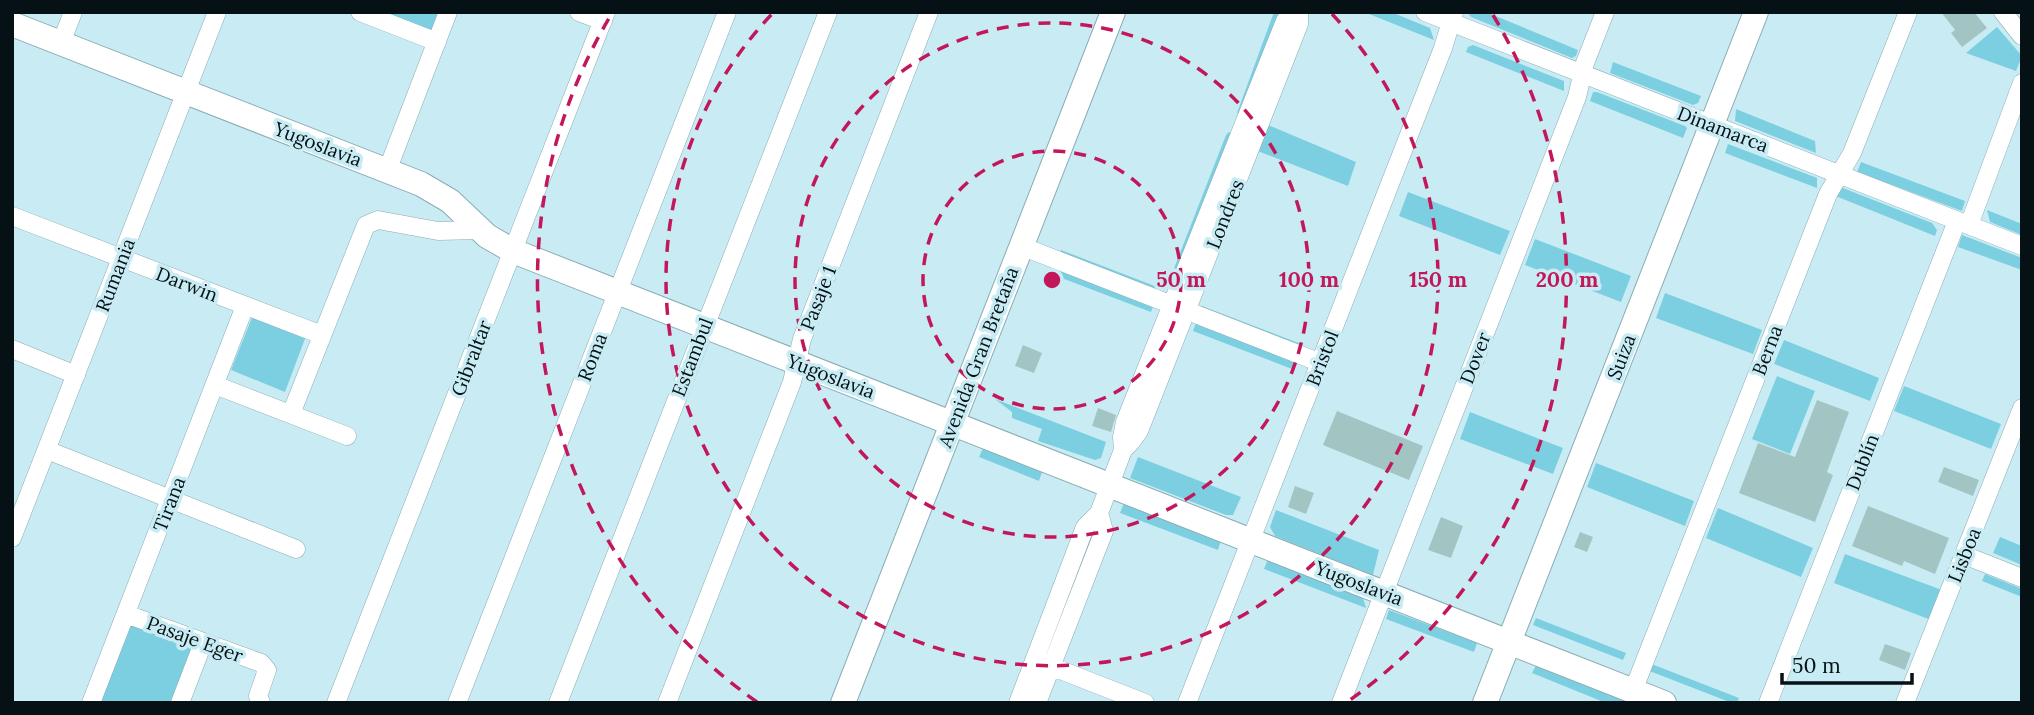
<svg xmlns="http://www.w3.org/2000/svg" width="2034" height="715" font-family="Lora,serif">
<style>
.green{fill:#7ccfe1}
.building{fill:#a2c5c3}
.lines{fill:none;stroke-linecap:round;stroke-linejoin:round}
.street-casing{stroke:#8aacb4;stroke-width:19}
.secondary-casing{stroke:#8aacb4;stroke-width:26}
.street{stroke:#fff;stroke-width:18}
.secondary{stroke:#fff;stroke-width:24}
.ring{fill:none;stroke:#c2185b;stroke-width:3.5;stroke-dasharray:12 9}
.labels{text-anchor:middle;stroke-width:7;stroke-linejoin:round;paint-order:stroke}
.street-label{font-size:19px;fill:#051114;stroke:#c9ecf4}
.centre{fill:#c2185b;stroke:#c9ecf4;stroke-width:3.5}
.ring-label{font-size:21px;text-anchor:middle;font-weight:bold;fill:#c2185b;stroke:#c9ecf4;stroke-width:7;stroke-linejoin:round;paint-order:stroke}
</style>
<rect width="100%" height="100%" fill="#c9ecf4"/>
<path class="green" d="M376 12H441L432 35Z
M1274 12H1282L1240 114 1237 113Z
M1364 12H1391L1430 28 1434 40Z
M1467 12H1486L1578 50 1576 56 1572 58 1471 17Z
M1997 27 2022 56 2016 71 1966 53Z
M1473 45 1564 81V91L1466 52 1468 47Z
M1613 62 1701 96 1698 103 1693 105 1610 73Z
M1593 92H1597L1685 126 1687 128 1683 138 1590 101Z
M1736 109 1815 141 1816 153 1735 121Z
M1261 122 1356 162 1348 186 1250 148Z
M1229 132 1233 134 1177 282 1172 280 1171 276 1226 135Z
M1728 144 1817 178V188L1725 153Z
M1861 162 1965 201 1962 211 1857 172Z
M1843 188 1932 223 1937 230 1935 236 1833 195 1836 189Z
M1408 192 1510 231 1500 255 1399 216Z
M1987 210 2022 224V235L1990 222Z
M1962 235 2022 258V270L1958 247Z
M1535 239 1631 276 1621 302 1525 265Z
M1061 250 1160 288 1151 312 1051 274Z
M1665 293 1762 330 1753 354 1656 318Z
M1202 306 1301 344 1292 369 1193 331Z
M253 315 306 336 285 392 231 370Z
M1784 340 1879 378 1870 401 1774 364Z
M1777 376 1815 391 1790 454 1752 439Z
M1904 386 2001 424 1991 449 1894 411Z
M995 399 1106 442 1101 458 1095 460 1038 441 1042 429 1012 418V412Z
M1470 412 1563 448 1553 474 1460 439Z
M983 448 1042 472 1039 481 979 457Z
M1138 457 1241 497 1233 515H1226L1130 478Z
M1596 463 1694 501 1685 526 1587 487Z
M1124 503 1221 540 1218 550 1120 513Z
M1718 508 1813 548 1801 577 1706 538Z
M1276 510 1379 550 1373 575 1275 536 1270 527Z
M2000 537 2022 546V565L1993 553Z
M1845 554 1942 590 1931 620 1834 583Z
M1268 559 1362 595 1366 608 1264 569Z
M1985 574 2022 589V597L1982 581Z
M1389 610 1477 643 1474 652 1386 619Z
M1536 618 1626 653 1623 660 1533 625Z
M130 622 196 649 175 703H98Z
M1649 663 1739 698 1737 703H1732L1647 670Z
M1536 665 1631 703H1606L1532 673Z"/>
<path class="building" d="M1941 12H1974L1987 28 1962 47 1951 33 1955 30Z
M1023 345 1042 353 1034 373 1015 366Z
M1817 400 1849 412 1827 472 1833 475 1815 522 1739 493 1758 443 1795 457Z
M1098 408 1116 415 1111 432 1092 426Z
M1337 411 1423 446 1409 480 1323 445Z
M1944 467 1979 480 1973 496 1938 482Z
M1295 486 1314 493 1306 514 1288 507Z
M1868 506 1949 538 1935 574 1904 561 1902 566 1852 546Z
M1441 517 1463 526 1451 558 1428 550Z
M1580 532 1593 537 1587 552 1574 547Z
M1885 644 1911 653 1905 670 1879 660Z"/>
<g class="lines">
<defs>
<path id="street" d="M360 12 437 42
M579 12 603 21
M1425 12 2022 246
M2003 12 2022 36
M61 43 73 12
M387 171 448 12
M12 216 322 335
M1969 225 2022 83
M1021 246 1321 363
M12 349 76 375
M215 385 347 436
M291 414 366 225 378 220 438 231 480 230
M47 450 296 549
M1123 450 1131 442 1139 431 1299 24V12
M12 538 217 12
M1964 555 2022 578
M126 614 261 663 267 670 258 696 261 703
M1040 662 1145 703
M1633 691 1828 194 1852 153 1908 12
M91 703 245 306
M180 703 203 643
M336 703 606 12
M457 703 727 12
M558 703 828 12
M667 703 792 382 802 339 929 12
M1018 703 1085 527 1099 513 1123 450 1122 437 1125 422 1285 21 1292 12
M1037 703 1104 531 1099 513
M1187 703 1443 48 1454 12
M1341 703 1577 97 1585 63 1605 12
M1768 703 1957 221
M1905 703 2022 408"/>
<path id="secondary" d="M12 24 421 184 450 201 487 236 513 251 1664 703
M843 703 1113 12
M1485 703 1756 12"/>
</defs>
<use href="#street" class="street-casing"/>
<use href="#secondary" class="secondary-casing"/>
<use href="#street" class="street"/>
<use href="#secondary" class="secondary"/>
</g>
<g class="ring">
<circle cx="1052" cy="280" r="129"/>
<circle cx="1052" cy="280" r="257"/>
<path d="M1332 14A386 386 0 1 1 772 14"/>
<path d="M757 702A515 515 0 0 1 611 15M1493 15A515 515 0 0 1 1347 702"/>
</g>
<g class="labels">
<g class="street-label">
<text transform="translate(1723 129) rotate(21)" y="7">Dinamarca</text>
<text transform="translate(318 144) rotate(21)" y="7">Yugoslavia</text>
<text transform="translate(1225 214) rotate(-69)" y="7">Londres</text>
<text transform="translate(115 275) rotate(-69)" y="7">Rumania</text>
<text transform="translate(187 284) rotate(21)" y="7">Darwin</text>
<text transform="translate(818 298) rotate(-69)" y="7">Pasaje 1</text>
<text transform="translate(1767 350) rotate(-69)" y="7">Berna</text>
<text transform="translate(592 357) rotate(-69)" y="7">Roma</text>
<text transform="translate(692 357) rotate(-69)" y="7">Estambul</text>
<text transform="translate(978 357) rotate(-69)" y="7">Avenida Gran Bretaña</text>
<text transform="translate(1621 357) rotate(-69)" y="7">Suiza</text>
<text transform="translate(471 358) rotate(-69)" y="7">Gibraltar</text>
<text transform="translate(1322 358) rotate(-69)" y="7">Bristol</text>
<text transform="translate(1475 358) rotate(-69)" y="7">Dover</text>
<text transform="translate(831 376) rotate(21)" y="7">Yugoslavia</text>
<text transform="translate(1862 462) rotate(-69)" y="7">Dublín</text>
<text transform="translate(169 504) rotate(-69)" y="7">Tirana</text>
<text transform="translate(1964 555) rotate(-68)" y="7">Lisboa</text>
<text transform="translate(1359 583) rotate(21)" y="7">Yugoslavia</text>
<text transform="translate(195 639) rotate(20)" y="7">Pasaje Eger</text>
</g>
</g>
<circle cx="1052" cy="280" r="10" class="centre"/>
<g class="ring-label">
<text x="1181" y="287">50 m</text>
<text x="1309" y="287">100 m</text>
<text x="1438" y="287">150 m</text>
<text x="1567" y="287">200 m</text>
</g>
<rect width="2034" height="715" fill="none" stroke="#051114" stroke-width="28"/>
<path d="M1782 673v10h130v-10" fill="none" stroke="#051114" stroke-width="3.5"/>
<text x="1792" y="673" font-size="21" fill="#051114" stroke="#c9ecf4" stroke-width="5" paint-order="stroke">50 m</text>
</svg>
